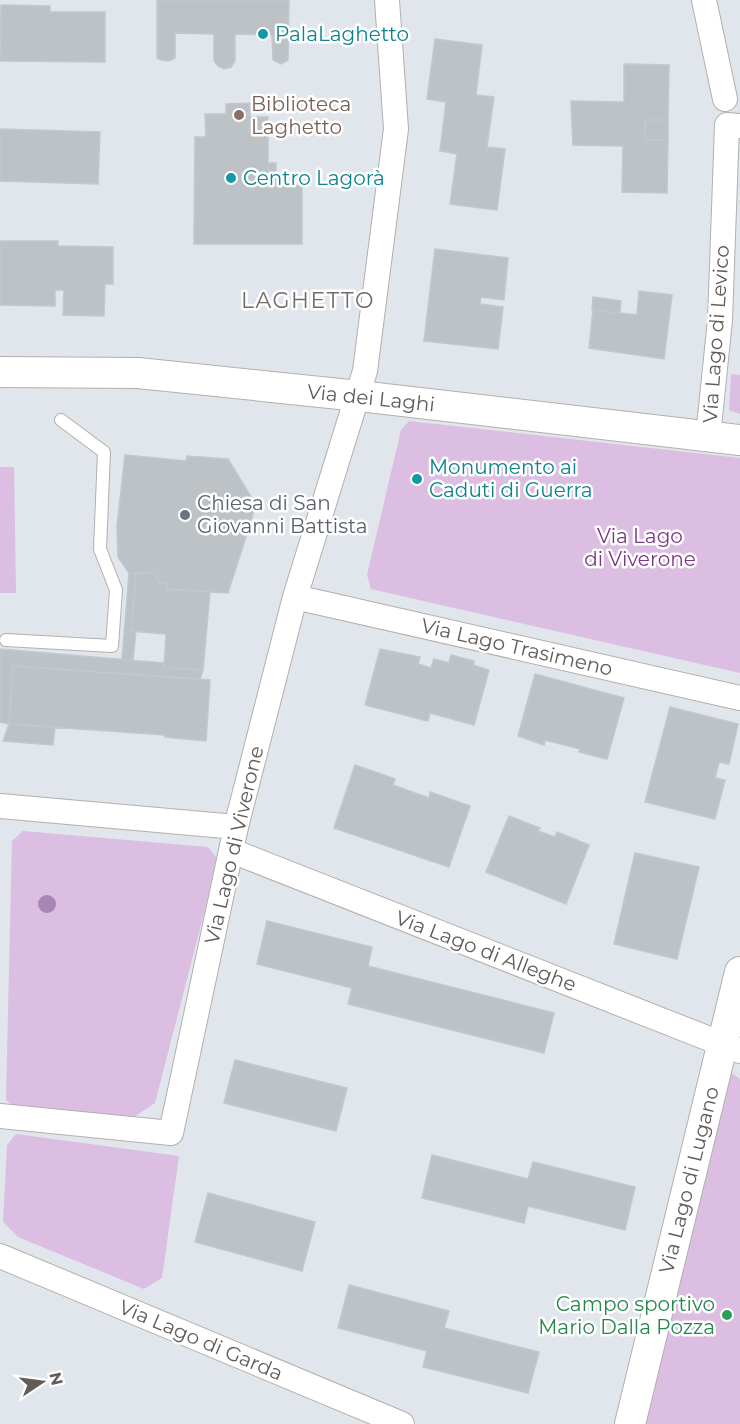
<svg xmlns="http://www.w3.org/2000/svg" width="740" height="1424" font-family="Montserrat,sans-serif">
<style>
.green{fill:#dbbee2}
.building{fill:#bdc2c6;stroke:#c0c8d0;stroke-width:1.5}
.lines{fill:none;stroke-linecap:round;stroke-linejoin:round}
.service-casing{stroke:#b3b0ac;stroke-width:14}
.minor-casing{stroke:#b3b0ac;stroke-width:26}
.tertiary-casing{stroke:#b3b0ac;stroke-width:32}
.service{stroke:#fff;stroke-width:12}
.minor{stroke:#fff;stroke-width:24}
.tertiary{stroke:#fff;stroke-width:30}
.tree{fill:#a786b1}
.culture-dot{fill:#0f9aa8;stroke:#fff;stroke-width:2}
.education-dot{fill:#8d6e63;stroke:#fff;stroke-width:2}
.worship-dot{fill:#6b7280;stroke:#fff;stroke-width:2}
.leisure-dot{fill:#2e9e5b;stroke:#fff;stroke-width:2}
.labels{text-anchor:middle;stroke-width:5;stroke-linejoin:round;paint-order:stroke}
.culture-label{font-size:20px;fill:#0d838f;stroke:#fff;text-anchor:start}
.education-label{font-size:20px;fill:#785e54;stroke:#fff;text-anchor:start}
.street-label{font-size:20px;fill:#615c59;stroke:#fff}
.worship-label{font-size:20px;fill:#5b616d;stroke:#fff;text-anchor:start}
.park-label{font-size:20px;fill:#773981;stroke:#fff}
.leisure-label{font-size:20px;fill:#27864d;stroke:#fff;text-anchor:end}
.quarter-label{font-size:22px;letter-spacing:1.5px;fill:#736d6a;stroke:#fff}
</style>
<rect width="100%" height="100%" fill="#e1e5ec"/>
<path class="green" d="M731 374 740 375V414L729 410Z
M409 421 740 458V673L371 589 367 575 401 430Z
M0 467H14L16 593H0Z
M23 831 208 847 218 859 155 1103 134 1117 13 1106 6 1100 12 841Z
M730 1072 740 1079V1424H646Z
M16 1134 179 1156 162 1278 144 1289 18 1237 3 1222 7 1145Z"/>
<path class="building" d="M157 0H289L288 60 281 64 273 60 272 35 235 34V61L231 67 224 69 218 66 214 61V34L175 33V58L169 61 161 60 157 58Z
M1 5 50 6V12H105V62L0 61Z
M435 39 482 45 476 95 494 97 487 147 505 149 497 210 450 204 457 154 440 151 446 102 427 99Z
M624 64 669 65 668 120H645V140H668L667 193 622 192 623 146 573 145 571 101 624 102Z
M250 103V117H268V185H302V244H194L195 137H206L205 114H226V104Z
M645 120H668V140H645Z
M0 129 100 132 98 184 0 181Z
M268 163H276V185H268Z
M0 241H58V246L113 247V284H105L104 316 63 315 64 290H55V306L0 305Z
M435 249 508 258 504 300 481 297 480 304 503 307 498 349 424 341Z
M639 291 672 295 664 359 589 348 593 310 637 315Z
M593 297 621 301 620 313 592 310Z
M125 455 186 461 187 456 228 459 256 505 228 593 167 589V583H159L155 573H129L118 557 117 526Z
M129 573H136L131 631H136L133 660H122Z
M136 573H155L159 583H167V589L210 592 203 670 164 668 166 634 131 631Z
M0 649 163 663 164 668 203 670 200 679 13 666 9 724 0 722Z
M380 649 420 657 418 664 431 668 434 659 449 663 451 655 474 661 473 665 489 670 474 725 430 713 428 721 365 705Z
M13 666 210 680 206 741 165 737V735L9 724Z
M535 674 624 698 607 759 579 752 580 749 545 740 544 745 518 736Z
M670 707 738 724 729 764 719 762 715 778 725 780 715 819 645 802Z
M9 724 55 727 53 745 3 741Z
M355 765 395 779 393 785 429 798 430 792 470 806 449 867 334 828Z
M509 816 540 828 538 831 555 837 557 832 589 845 566 904 486 872Z
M635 853 699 867 677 959 614 944Z
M267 921 372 947 368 966 554 1013 544 1053 348 1004 352 988 257 964Z
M235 1060 347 1088 336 1131 224 1103Z
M432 1155 528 1179 533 1162 635 1187 625 1230 528 1206 524 1223 422 1198Z
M208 1193 315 1222 302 1271 195 1242Z
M349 1285 449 1311 444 1328 539 1352 528 1393 423 1367 427 1351 338 1328Z"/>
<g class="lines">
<defs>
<path id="service" d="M6 640 112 646 116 590 100 549 104 452 61 420"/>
<path id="minor" d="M704 0 725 99
M708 436 720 320 727 125 740 126
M295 597 740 698
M0 806 236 827
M232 851 740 1051
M0 1116 171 1133 236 827 295 597 365 371 396 129 387 0
M0 1256 402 1424"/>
<path id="tertiary" d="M0 372 138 373 359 396 740 440
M630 1424 740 972"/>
</defs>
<use href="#service" class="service-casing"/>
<use href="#minor" class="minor-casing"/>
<use href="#tertiary" class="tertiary-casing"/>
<use href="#service" class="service"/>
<use href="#minor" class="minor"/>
<use href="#tertiary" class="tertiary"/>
</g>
<circle class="tree" cx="47" cy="904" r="9"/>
<g class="culture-dot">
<circle cx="263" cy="34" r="6"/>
<circle cx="231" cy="178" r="6"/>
<circle cx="417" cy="479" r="6"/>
</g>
<circle class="education-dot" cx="239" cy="115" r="6"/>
<circle class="worship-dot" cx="185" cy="515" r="6"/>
<circle class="leisure-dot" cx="727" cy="1315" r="6"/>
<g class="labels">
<g class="culture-label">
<text x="275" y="41">PalaLaghetto</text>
<text x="243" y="185">Centro Lagorà</text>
<text x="429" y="474">Monumento ai<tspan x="429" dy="23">Caduti di Guerra</tspan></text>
</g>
<g class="education-label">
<text x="251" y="111">Biblioteca<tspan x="251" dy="23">Laghetto</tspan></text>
</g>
<g class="street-label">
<text transform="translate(716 334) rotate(-86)" y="7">Via Lago di Levico</text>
<text transform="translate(371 398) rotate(6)" y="7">Via dei Laghi</text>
<text transform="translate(517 647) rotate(13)" y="7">Via Lago Trasimeno</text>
<text transform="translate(234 845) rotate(-77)" y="7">Via Lago di Viverone</text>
<text transform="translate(486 951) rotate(21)" y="7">Via Lago di Alleghe</text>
<text transform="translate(689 1180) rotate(-76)" y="7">Via Lago di Lugano</text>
<text transform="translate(201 1340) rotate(23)" y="7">Via Lago di Garda</text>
</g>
<g class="worship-label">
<text x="197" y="510">Chiesa di San<tspan x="197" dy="23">Giovanni Battista</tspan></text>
</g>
<g class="park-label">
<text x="640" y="543">Via Lago<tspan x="640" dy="23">di Viverone</tspan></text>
</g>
<g class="leisure-label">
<text x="715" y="1311">Campo sportivo<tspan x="715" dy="23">Mario Dalla Pozza</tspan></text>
</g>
<g class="quarter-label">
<text x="308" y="308">LAGHETTO</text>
</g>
</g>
<g transform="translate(42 1382) rotate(77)" stroke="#ffffff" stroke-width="4.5" paint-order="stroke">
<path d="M0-4.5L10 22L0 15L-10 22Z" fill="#615c59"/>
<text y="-9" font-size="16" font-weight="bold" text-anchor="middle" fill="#615c59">N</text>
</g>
</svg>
